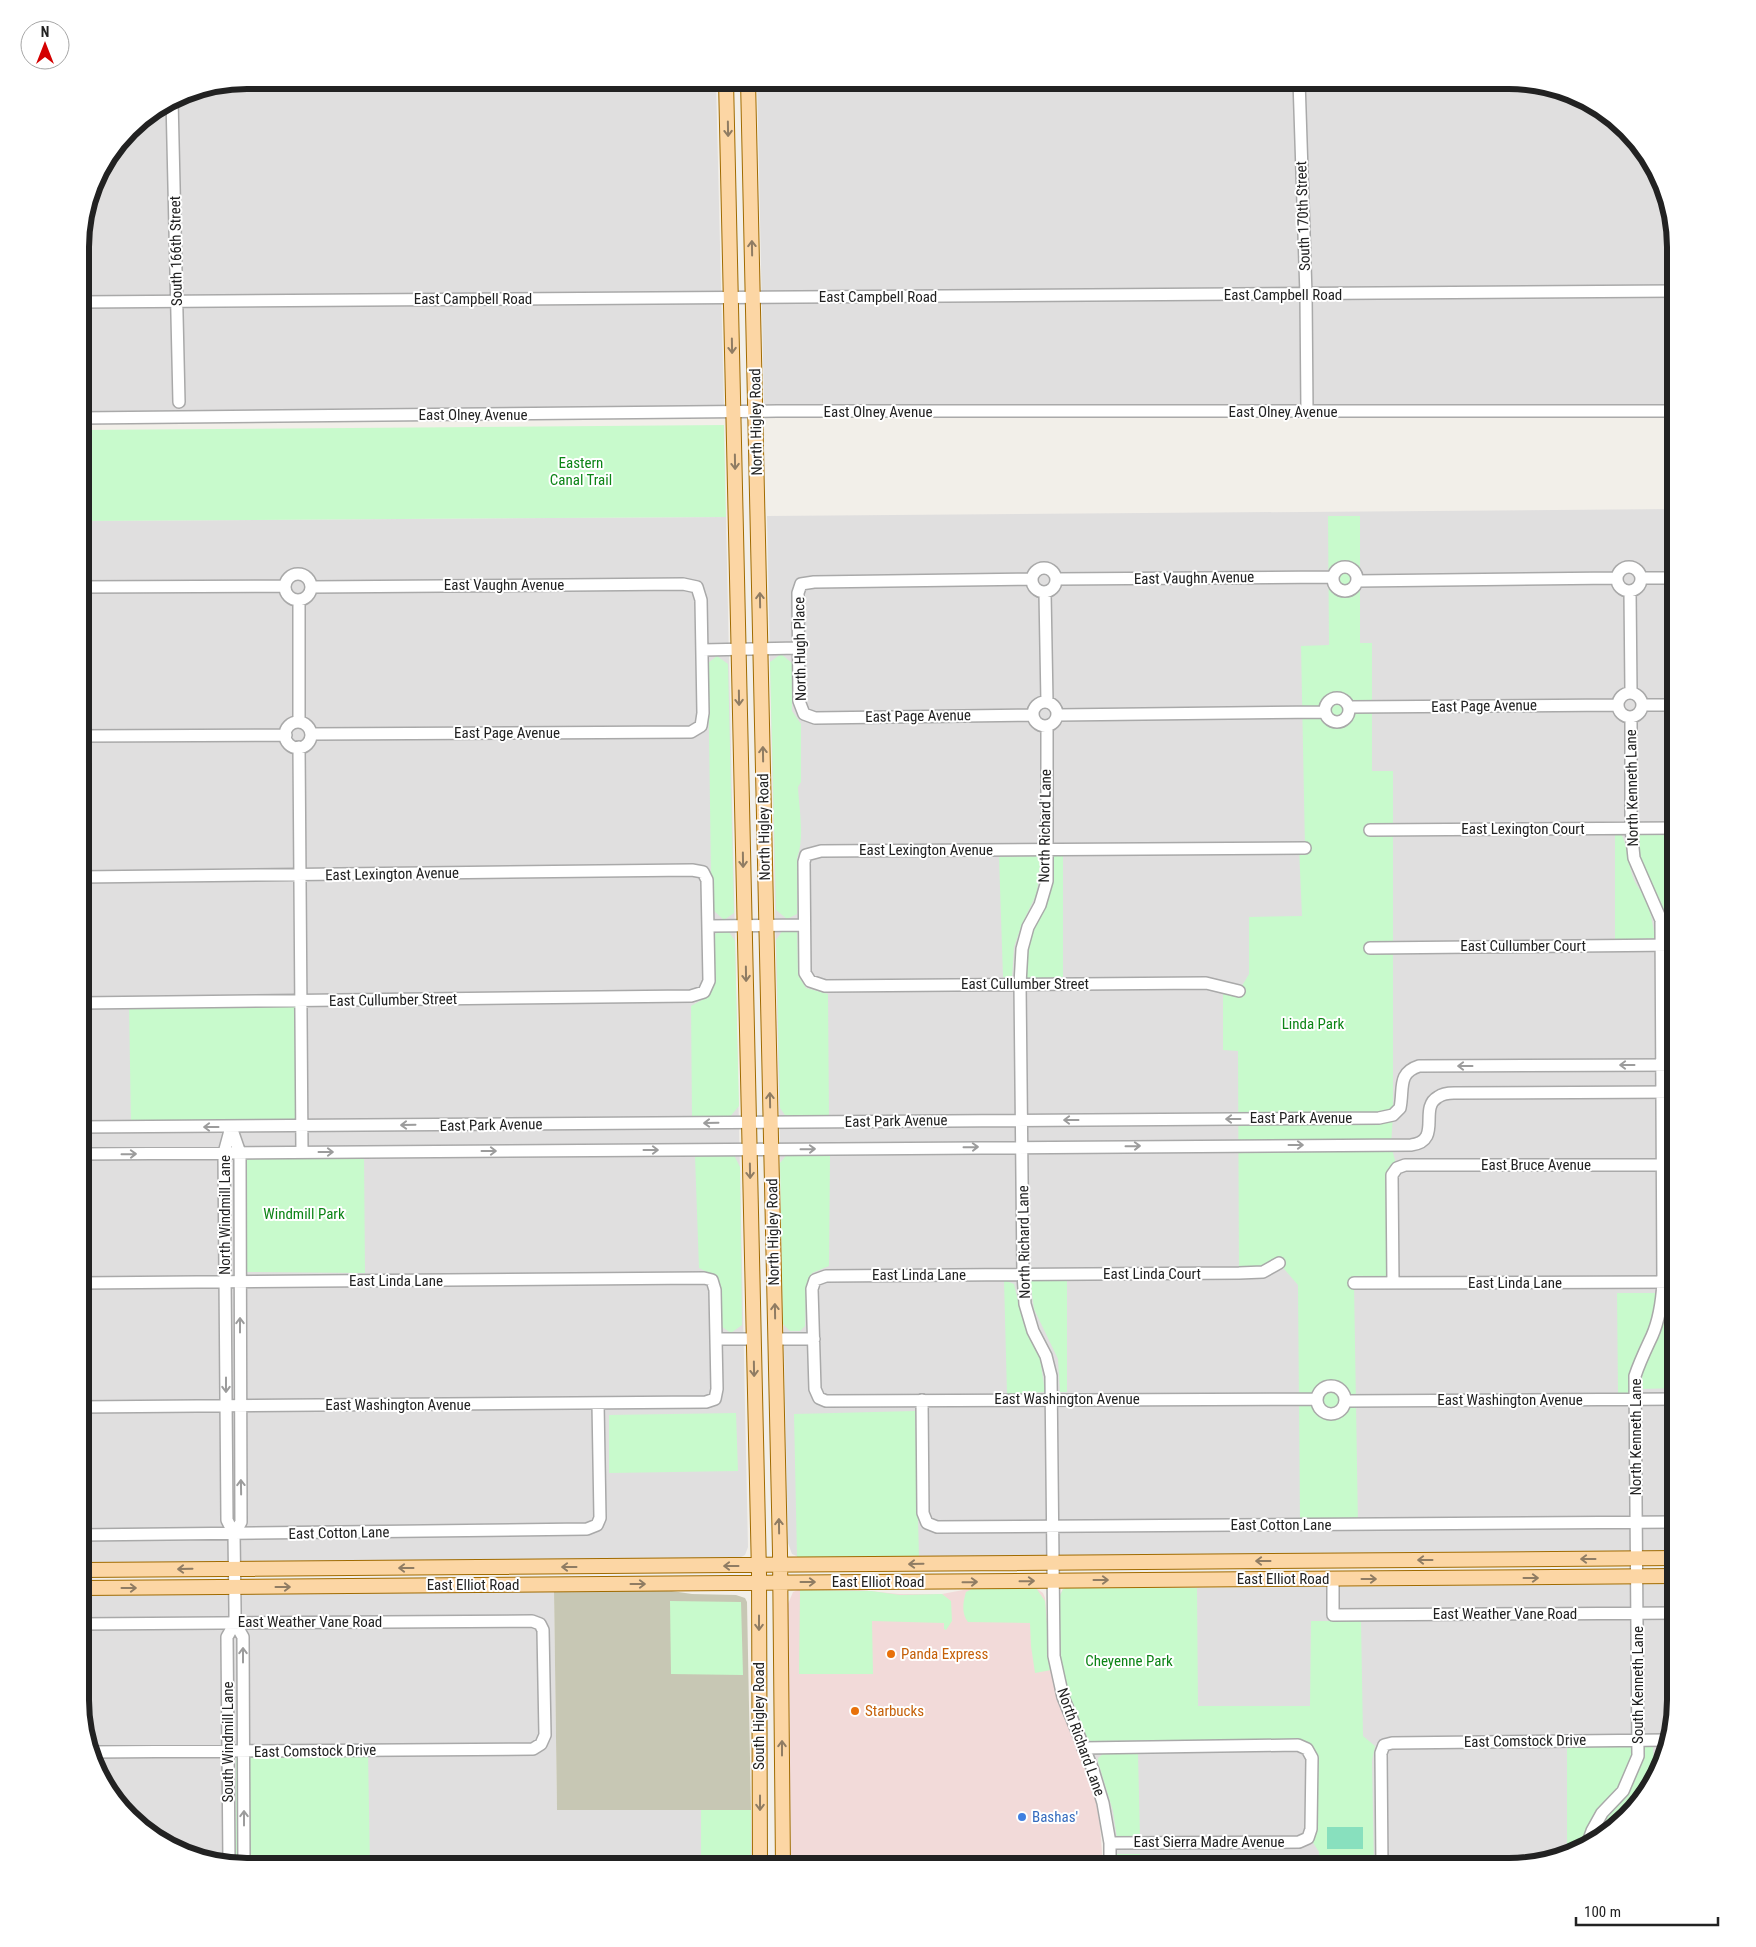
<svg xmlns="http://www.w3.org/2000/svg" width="1756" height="1947" font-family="'Roboto Condensed',sans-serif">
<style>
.residential{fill:#e0dfdf}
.commercial{fill:#f2dad9}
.construction{fill:#c7c7b4}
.park{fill:#c8facc}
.pitch{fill:#88e0be}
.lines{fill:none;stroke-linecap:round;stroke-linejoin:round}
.minor-casing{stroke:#a9a9a9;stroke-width:14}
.major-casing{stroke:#a06b00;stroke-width:16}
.minor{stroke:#fff;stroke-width:11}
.major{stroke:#fcd6a4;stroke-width:14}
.oneway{stroke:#8f7c63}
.oneway2{stroke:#9c9c9c}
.food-dot{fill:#e8710a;stroke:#fff;stroke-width:2}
.shop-dot{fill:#3f7fe0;stroke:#fff;stroke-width:2}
.labels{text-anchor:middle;stroke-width:4;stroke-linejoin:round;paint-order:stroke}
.street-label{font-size:15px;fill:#222;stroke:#fff}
.park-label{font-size:15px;fill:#0c8416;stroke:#fff}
.food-label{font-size:15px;fill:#c56008;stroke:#fff;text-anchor:start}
.shop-label{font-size:15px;fill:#366cbe;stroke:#fff;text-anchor:start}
.rim{fill:none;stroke:#222;stroke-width:6}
</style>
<rect width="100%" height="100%" fill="#f2efe9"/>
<path class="residential" d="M247 80H716L724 409 80 414V235L97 173 137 122 183 93Z
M757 80H1520L1583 97 1641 145 1667 193 1676 246V406L764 404Z
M1676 509V1552L801 1558 792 1554 788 1543 767 516Z
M726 517 748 1547 745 1555 739 1558 80 1563V521Z
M1676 1584V1701L1659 1774 1611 1832 1563 1858 1510 1867H1117L1111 1811 1098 1764 1083 1735 1060 1594 1063 1589Z
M554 1591 557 1810H751L752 1867H246L173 1850 115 1802 89 1754 80 1701V1593Z"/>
<path class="commercial" d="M974 1588H1036L1043 1593 1045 1598 1051 1670 1057 1695 1094 1792 1100 1825 1103 1867H791L788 1604 793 1592 798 1590 849 1589 899 1594H942Z"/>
<path class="construction" d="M658 1589 692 1594 736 1595 745 1598 747 1602 751 1810H557L554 1591Z"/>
<path class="park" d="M724 425 726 517 80 521V430Z
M1328 516H1360V643H1372V771H1393V1115L1391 1145 1397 1168 1393 1283 1354 1284 1358 1525H1300L1298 1285 1279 1263 1239 1273 1238 1051 1223 1050V986L1239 991 1249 974V917L1302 916 1299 848H1305L1301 646 1329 645Z
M781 654 792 663V711L801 724V782L798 787C799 809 805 838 797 858V914L787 919 776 910 770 662Z
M717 656 728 664 734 913 724 920 712 909 711 875 708 663Z
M1638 833H1674L1676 937 1667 938 1663 907 1659 898 1653 890 1638 856Z
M1615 834H1621C1628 845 1628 866 1634 880 1637 887 1643 893 1646 900 1651 913 1653 925 1655 938L1615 940Z
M1041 856 1037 893 1022 924 1014 947 1012 979 1003 977 999 857Z
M1053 856H1063V978H1024L1025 960 1029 939 1046 905 1051 885Z
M783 930 797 931 798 975 806 988 828 994 829 1118H787L780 1108 776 940Z
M717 932H729L735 941 739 1106 729 1118H692L691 1006 709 996 715 983 713 938Z
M301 1001 302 1126H131L129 1004Z
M789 1152 830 1154 829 1266 812 1273 806 1287 805 1326 800 1331H790L783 1324 780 1163Z
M364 1155 365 1273 247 1272 244 1269 243 1163 246 1158Z
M734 1155 740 1167 742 1325 731 1333 722 1327 720 1284 717 1277 699 1268 695 1156Z
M1030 1279 1067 1280V1392H1060L1058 1359 1034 1309Z
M1004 1280 1014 1284 1024 1325 1040 1358 1045 1392 1007 1394Z
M1667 1288H1676V1388L1641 1389 1643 1369 1648 1353 1660 1333 1664 1321Z
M1617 1293H1655L1656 1294 1654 1314 1632 1367 1628 1394H1618Z
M915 1411 919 1556 797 1557 794 1414Z
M736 1413 738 1471 609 1473V1415Z
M1069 1587 1197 1588 1198 1706H1310L1311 1621H1361L1363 1736 1375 1746 1372 1761 1374 1867H1319V1852L1312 1841 1313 1748 1308 1743 1295 1739 1092 1741 1086 1740 1066 1691 1061 1665 1058 1642 1057 1603 1063 1589Z
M974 1588H1036L1045 1601 1051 1670 1035 1673 1031 1646 1030 1623 968 1622C961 1613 963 1602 966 1592Z
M800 1590 871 1591 900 1595 942 1594 951 1601 952 1621 946 1630 944 1629V1623L872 1621 873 1674H799Z
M670 1601 741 1602 743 1675 671 1674Z
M1653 1743 1654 1780 1611 1832 1567 1856V1744Z
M368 1751 370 1867H246L236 1865V1752Z
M1104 1753 1138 1754 1140 1837 1117 1838 1113 1811 1098 1762V1758Z
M701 1810H751V1867H713L701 1865Z
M1117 1854H1140V1867H1117Z"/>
<path class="pitch" d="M1327 1827H1363V1849H1327Z
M1327 1859H1364V1867H1327Z"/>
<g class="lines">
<defs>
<path id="minor" d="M1299 80 1306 295 1307 412
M172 99 179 402
M80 302 1676 291
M80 418 777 411H1676
M1333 579a12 12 0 1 1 24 0a12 12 0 1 1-24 0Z
M1617 579a12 12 0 1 1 24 0a12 12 0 1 1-24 0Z
M1032 580a12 12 0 1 1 24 0a12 12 0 1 1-24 0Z
M285 587a13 13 0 1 1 26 0a13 13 0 1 1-26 0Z
M1642 578H1676
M1032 579 814 582 801 584 798 593 799 701 804 714 815 718 1033 715
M1056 579 1332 577
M1357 581 1617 578
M80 587 285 586
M1630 591 1631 692
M1045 593 1047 702
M702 650 799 648
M1618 705a12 12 0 1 1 24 0a12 12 0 1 1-24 0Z
M1325 710a12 12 0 1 1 24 0a12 12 0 1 1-24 0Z
M1033 714a12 12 0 1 1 24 0a12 12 0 1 1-24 0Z
M1643 705H1676
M1350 707 1618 705
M1058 715 1325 712
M299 722V600
M285 735a13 13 0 1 1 26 0a13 13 0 1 1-26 0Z
M1047 727V881L1040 905 1028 927 1022 949 1020 984 1023 1274 1025 1304 1033 1331 1046 1356 1051 1376 1054 1656 1063 1697 1093 1770 1103 1803 1110 1843V1867
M311 734 691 732 701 726 703 713 701 600 697 587 683 584 311 587
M80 736 286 735
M299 747 302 1152
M1370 830 1676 828
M708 926 804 925
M1370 948 1676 945
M1239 991 1206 983 825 986 810 981 805 973 804 862 806 855 821 851 1305 848
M80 1003 691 996 704 992 709 981 707 880 703 872 692 870 80 877
M80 1127 1379 1118 1393 1115 1400 1108C1404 1089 1397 1073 1419 1066L1676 1065
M231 1127 240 1153V1161L241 1522 234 1534
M80 1154 1411 1145C1443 1141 1418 1108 1438 1097 1442 1094 1448 1093 1454 1093L1676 1092
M1279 1263 1263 1272 1239 1273 826 1276 815 1280 812 1289 815 1389 819 1398 826 1401 1316 1399
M1354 1283 1676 1282
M1393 1283 1392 1175 1397 1168 1405 1165H1676
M717 1339H754
M776 1339H814
M1317 1400a14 14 0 1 1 28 0a14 14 0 1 1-28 0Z
M922 1400 923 1513 927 1523 937 1527 1676 1522
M1345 1401 1676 1399
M80 1407 706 1402 715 1399 717 1389 715 1290 712 1280 704 1278 80 1283
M80 1535 587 1529 597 1525 600 1518 598 1403
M1333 1579V1615L1676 1613
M235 1623 243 1637 244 1866
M80 1624 532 1621 540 1624 543 1630 545 1735 541 1744 533 1749 89 1752
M1083 1748 1298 1745 1307 1749 1312 1758 1311 1829 1308 1838 1299 1842 1110 1843
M1587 1845 1592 1831 1602 1813 1623 1791 1638 1756 1635 1376C1640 1361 1646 1349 1652 1336 1660 1318 1662 1300 1663 1282L1661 920 1634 858 1631 828V717
M229 1863 227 1637 235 1623V1609L234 1534 227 1520 224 1153 231 1127
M1382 1867 1381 1753 1384 1745 1392 1743 1667 1740"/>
<path id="major" d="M726 80 759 1574 760 1867
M748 80 780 1553 783 1867
M80 1570 1676 1558
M80 1588 1676 1576"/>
</defs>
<use href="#minor" class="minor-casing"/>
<use href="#major" class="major-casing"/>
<use href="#minor" class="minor"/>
<use href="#major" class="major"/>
</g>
<defs><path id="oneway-shaft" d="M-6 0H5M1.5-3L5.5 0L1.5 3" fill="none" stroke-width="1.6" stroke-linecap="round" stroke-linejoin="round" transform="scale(1.25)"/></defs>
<g class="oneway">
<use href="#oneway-shaft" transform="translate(728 129) rotate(89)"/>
<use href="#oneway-shaft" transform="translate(752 248) rotate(-91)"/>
<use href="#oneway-shaft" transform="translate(732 346) rotate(89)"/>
<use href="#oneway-shaft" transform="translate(735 462) rotate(89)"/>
<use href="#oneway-shaft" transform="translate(760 600) rotate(-91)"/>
<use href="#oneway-shaft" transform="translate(739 698) rotate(89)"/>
<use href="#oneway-shaft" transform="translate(763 754) rotate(-91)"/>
<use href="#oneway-shaft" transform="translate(743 860) rotate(89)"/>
<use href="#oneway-shaft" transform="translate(746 974) rotate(89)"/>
<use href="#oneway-shaft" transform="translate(770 1100) rotate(-91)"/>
<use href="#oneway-shaft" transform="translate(750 1171) rotate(89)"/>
<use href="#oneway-shaft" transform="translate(775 1311) rotate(-91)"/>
<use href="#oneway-shaft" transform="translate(754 1369) rotate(89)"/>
<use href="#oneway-shaft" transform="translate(779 1526) rotate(-91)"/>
<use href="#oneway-shaft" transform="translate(1588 1559) rotate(180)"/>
<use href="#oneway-shaft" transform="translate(1425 1560) rotate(180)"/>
<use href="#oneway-shaft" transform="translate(1263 1561) rotate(180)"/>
<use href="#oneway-shaft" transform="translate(916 1564) rotate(179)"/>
<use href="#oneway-shaft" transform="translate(731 1566) rotate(180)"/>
<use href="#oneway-shaft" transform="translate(569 1567) rotate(180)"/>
<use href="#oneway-shaft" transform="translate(406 1568) rotate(180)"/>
<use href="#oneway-shaft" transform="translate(185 1569) rotate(179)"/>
<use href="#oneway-shaft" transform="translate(1531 1578)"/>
<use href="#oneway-shaft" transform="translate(1369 1579)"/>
<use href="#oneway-shaft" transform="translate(1101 1580)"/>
<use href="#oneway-shaft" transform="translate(1027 1581) rotate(-1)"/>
<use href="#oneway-shaft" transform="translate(808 1582)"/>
<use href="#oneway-shaft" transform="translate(970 1582) rotate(-1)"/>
<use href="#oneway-shaft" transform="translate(638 1584)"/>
<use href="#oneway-shaft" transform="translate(283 1587)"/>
<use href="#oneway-shaft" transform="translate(129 1588)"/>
<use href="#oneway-shaft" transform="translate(759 1623) rotate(90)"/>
<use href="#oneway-shaft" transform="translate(782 1748) rotate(-90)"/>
<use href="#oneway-shaft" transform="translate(760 1803) rotate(90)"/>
</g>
<g class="oneway2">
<use href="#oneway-shaft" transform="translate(1627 1065) rotate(180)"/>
<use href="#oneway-shaft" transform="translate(1465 1066) rotate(180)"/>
<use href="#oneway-shaft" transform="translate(1233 1119) rotate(180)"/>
<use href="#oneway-shaft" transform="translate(1071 1120) rotate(180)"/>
<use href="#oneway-shaft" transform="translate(711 1123) rotate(179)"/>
<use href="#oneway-shaft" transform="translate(408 1125) rotate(179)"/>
<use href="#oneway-shaft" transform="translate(211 1127) rotate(-180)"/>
<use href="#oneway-shaft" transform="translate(1296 1145)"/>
<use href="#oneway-shaft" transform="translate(1133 1146) rotate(-1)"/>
<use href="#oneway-shaft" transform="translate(971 1147) rotate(-1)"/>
<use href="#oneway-shaft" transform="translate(808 1149) rotate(-1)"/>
<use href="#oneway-shaft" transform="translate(651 1150)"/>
<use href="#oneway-shaft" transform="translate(489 1151)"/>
<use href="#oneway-shaft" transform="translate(326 1152)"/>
<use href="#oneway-shaft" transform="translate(129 1154) rotate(-1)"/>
<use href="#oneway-shaft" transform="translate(240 1325) rotate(-90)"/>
<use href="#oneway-shaft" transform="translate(226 1385) rotate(90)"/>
<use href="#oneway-shaft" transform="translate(241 1487) rotate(-91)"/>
<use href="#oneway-shaft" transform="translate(243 1655) rotate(-90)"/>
<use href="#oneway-shaft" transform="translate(244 1818) rotate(-90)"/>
</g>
<g class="food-dot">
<circle cx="891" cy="1654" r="5"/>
<circle cx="855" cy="1711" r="5"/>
</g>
<circle class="shop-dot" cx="1022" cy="1817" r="5"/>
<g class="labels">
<g class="street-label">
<text transform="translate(1303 216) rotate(-92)" y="5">South 170th Street</text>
<text transform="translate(176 251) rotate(-91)" y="5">South 166th Street</text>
<text x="1283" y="300">East Campbell Road</text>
<text x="878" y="302">East Campbell Road</text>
<text x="473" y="304">East Campbell Road</text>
<text x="878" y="417">East Olney Avenue</text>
<text x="1283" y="417">East Olney Avenue</text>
<text x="473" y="420">East Olney Avenue</text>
<text transform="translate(756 422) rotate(-91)" y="5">North Higley Road</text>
<text transform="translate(1194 578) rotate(-1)" y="5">East Vaughn Avenue</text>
<text x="504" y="590">East Vaughn Avenue</text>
<text transform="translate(800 649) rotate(-91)" y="5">North Hugh Place</text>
<text transform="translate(1484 706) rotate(-1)" y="5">East Page Avenue</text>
<text transform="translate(918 716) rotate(-1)" y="5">East Page Avenue</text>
<text x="507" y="738">East Page Avenue</text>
<text transform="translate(1632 788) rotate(-91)" y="5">North Kenneth Lane</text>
<text transform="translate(1045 826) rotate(-89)" y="5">North Richard Lane</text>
<text transform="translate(764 827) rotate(-91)" y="5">North Higley Road</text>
<text x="1523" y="834">East Lexington Court</text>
<text x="926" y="855">East Lexington Avenue</text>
<text transform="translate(392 874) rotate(-1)" y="5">East Lexington Avenue</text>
<text x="1523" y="951">East Cullumber Court</text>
<text x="1025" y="989">East Cullumber Street</text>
<text transform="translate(393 1000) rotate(-1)" y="5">East Cullumber Street</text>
<text x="1301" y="1123">East Park Avenue</text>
<text transform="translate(896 1121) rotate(-1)" y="5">East Park Avenue</text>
<text transform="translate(491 1125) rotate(-1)" y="5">East Park Avenue</text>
<text x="1536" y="1170">East Bruce Avenue</text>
<text transform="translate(225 1215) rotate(-90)" y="5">North Windmill Lane</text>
<text transform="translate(773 1232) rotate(-91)" y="5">North Higley Road</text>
<text transform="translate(1024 1242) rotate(-91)" y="5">North Richard Lane</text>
<text x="1152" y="1279">East Linda Court</text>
<text x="919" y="1280">East Linda Lane</text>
<text x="396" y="1286">East Linda Lane</text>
<text x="1515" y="1288">East Linda Lane</text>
<text x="1067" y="1404">East Washington Avenue</text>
<text x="1510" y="1405">East Washington Avenue</text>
<text x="398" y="1410">East Washington Avenue</text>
<text transform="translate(1636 1437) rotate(-90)" y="5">North Kenneth Lane</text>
<text x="1281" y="1530">East Cotton Lane</text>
<text transform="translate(339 1533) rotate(-1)" y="5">East Cotton Lane</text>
<text x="1283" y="1584">East Elliot Road</text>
<text x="878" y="1587">East Elliot Road</text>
<text x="473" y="1590">East Elliot Road</text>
<text x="1505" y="1619">East Weather Vane Road</text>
<text x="310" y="1627">East Weather Vane Road</text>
<text transform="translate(1638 1685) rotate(-90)" y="5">South Kenneth Lane</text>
<text transform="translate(759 1716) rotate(-90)" y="5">South Higley Road</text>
<text transform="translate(1525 1741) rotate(-1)" y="5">East Comstock Drive</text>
<text transform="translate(228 1742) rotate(-90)" y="5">South Windmill Lane</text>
<text transform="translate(1081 1742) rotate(70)" y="5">North Richard Lane</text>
<text transform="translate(315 1751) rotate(-1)" y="5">East Comstock Drive</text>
<text x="1209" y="1847">East Sierra Madre Avenue</text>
</g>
<g class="park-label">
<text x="581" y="468">Eastern<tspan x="581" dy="17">Canal Trail</tspan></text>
<text x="1313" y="1029">Linda Park</text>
<text x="304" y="1219">Windmill Park</text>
<text x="1129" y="1666">Cheyenne Park</text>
</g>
<g class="food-label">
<text x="901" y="1659">Panda Express</text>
<text x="865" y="1716">Starbucks</text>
</g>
<g class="shop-label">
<text x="1032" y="1822">Bashas'</text>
</g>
</g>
<path d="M0 0H1756V1947H0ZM247 89H1509A158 158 0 0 1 1667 247V1700A158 158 0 0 1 1509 1858H247A158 158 0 0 1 89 1700V247A158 158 0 0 1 247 89Z" fill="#fff" fill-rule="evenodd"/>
<path class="rim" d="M247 89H1509A158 158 0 0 1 1667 247V1700A158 158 0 0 1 1509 1858H247A158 158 0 0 1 89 1700V247A158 158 0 0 1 247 89Z"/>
<g transform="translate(45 45)"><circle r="24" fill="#ffffff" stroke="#a7a7a7"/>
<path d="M0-4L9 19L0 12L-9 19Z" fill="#d40000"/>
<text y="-8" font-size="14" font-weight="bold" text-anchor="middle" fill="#222222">N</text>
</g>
<path d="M1576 1917v8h142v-8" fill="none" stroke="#222222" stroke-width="2.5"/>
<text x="1584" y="1917" font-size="15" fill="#222222" stroke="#ffffff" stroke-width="4" paint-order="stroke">100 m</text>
</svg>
